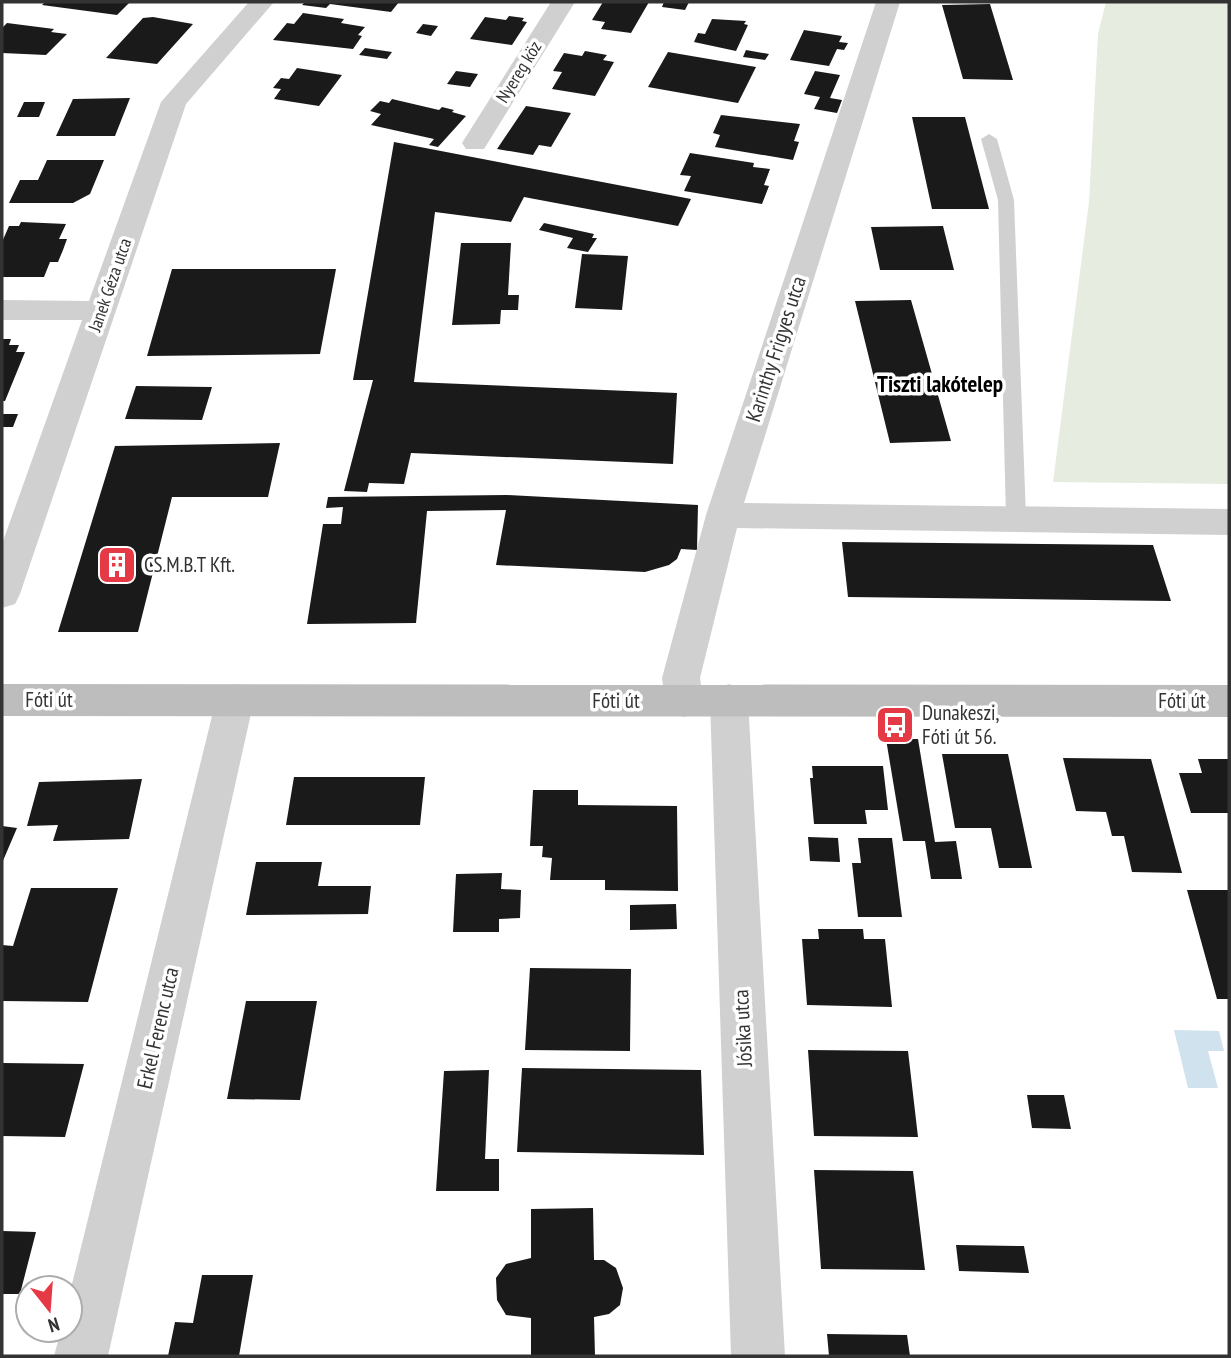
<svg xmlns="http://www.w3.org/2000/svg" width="1231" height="1358" font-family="'PT Sans Narrow',sans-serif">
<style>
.green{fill:#e6ecdf}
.water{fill:#cfe2ee}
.building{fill:#1a1a1a}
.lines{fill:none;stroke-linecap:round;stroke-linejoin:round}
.service{fill:#d0d0d0;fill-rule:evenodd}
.minor{fill:#d0d0d0;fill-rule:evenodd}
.secondary{fill:#bdbdbd;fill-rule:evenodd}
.labels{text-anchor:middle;stroke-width:7;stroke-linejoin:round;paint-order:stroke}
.far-street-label{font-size:18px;fill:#333;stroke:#fff}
.street-label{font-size:21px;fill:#333;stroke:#fff}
.poi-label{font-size:21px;fill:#333;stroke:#fff;text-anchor:start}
.neighbourhood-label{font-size:23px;font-weight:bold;fill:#000;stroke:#fff}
</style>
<rect width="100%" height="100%" fill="#fff"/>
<path class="green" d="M1106 2H1229V484L1053 482 1089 202 1098 34Z"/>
<path class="water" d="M1174 1030 1219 1031 1224 1051H1208L1218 1088H1188Z"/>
<path class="building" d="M45 2H130L117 15 42 5Z
M305 2H399L391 12 330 4 326 8 302 5Z
M603 2H649L631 33 601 29 605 22 592 20Z
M664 2H689L685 10 662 7Z
M990 4 1013 80 963 79 942 5Z
M303 13 344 19 341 23 365 27 358 35 362 36 353 49 273 40 287 23 294 24Z
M509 16 524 18 522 21 527 22 512 45 470 39 485 17 506 20Z
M153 17 193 24 157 64 106 58 143 18Z
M712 19 746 21 744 24 748 25 736 51 694 42 698 33 705 34Z
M7 23 54 29 51 32 67 34 46 55 2 53V28Z
M423 24 438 26 431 36 416 33Z
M804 30 842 36 839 42 848 43 844 50 837 49 829 66 790 60Z
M365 48 392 52 387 59 359 55Z
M746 50 769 54 765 60 743 57Z
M585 51 607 55 603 60 614 62 595 96 552 89 562 72 553 71 564 53 582 56Z
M668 52 756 67 738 103 648 87Z
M297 68 342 75 319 106 274 99 281 89 273 88 281 78 289 79Z
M456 71 478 74 470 87 447 84Z
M815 71 840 75 830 98 842 100 837 113 814 109 820 97 804 94Z
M130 98 115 136H56L73 99Z
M392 99 439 110 442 107 454 110 452 112 466 116 438 147 429 145 434 139 371 125 381 114 370 111 380 101 389 103Z
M24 102H45L39 117H17Z
M526 106 571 113 551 147 539 145 533 155 497 149Z
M721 115 800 124 794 141 799 142 793 160 715 147 720 135 713 133Z
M912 117H965L989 209H932Z
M394 142 691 199 678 226 524 197 511 222 435 212 414 382 677 393 673 464 411 453 404 484 369 483 367 492 344 491 373 380H353Z
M690 153 754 163 753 167 770 169 764 185 769 186 762 204 684 191 691 176 680 175Z
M47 160H104L90 194 73 203H9L20 180H38Z
M21 222 66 224 59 239H67L63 250 58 262H50L44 277H2V242L9 226H19Z
M544 223 594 234 592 238H597L588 252 567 248 573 238 539 230Z
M943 226 954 270H880L871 227Z
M461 243H511L508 295H519L518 310H501L500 324 452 325Z
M582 254 628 256 622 310 575 308Z
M172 269H336L320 354 147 356Z
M911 300 951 441 890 443 855 301Z
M2 339H11L9 345H19L16 352H25L5 401H2Z
M136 386 212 387 202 420 125 419Z
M2 414H18L13 427H2Z
M280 443 268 497H172L138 632H58L115 446Z
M507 495 698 505 697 550 681 549 677 559 669 565 645 572 496 565 506 510 427 511 416 623 307 624 323 524H341L343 507 326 508 328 497Z
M842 542 1153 545 1171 601 848 597Z
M886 739H918L935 842 956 841 962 879H931L925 841H903Z
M942 754H1008L1032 868H999L991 828H955Z
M1063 758 1151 759 1182 873 1132 872 1124 836H1112L1106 812 1076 811Z
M1198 759H1229V813H1191L1179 773H1202Z
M812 766H883L888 810H865L867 824H814L810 778H813Z
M294 777H425L420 825H286Z
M142 779 129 839 53 841 58 825 27 826 39 782Z
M533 790H578V805L677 806 678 891 605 890V880H550L552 858 542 857 543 846H530Z
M2 826 17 828 2 863Z
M808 837 838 838 840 862 810 861Z
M858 838H892L902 917H858L852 863H861Z
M256 862H322L318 886H371L368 914 246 915Z
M502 873 501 889 521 890 520 918 499 919V932H453L456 874Z
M31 888H118L88 1002 2 1001V945L13 946Z
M1187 890H1229V999H1217Z
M676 904 677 929 630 930V905Z
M818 929H863L864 939H885L892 1007 807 1005 802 939H819Z
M530 968 631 969 630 1051 525 1050Z
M246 1001H317L300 1100 227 1099Z
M808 1050 908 1051 918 1137 814 1136Z
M2 1063 84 1064 65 1137 2 1136Z
M522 1068 701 1070 704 1155 517 1152Z
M489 1070 485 1159H499V1191H436L444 1071Z
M1027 1095H1064L1071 1129 1032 1128Z
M814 1170 913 1171 925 1270 821 1269Z
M593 1208 594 1260H604L616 1268 623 1288 620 1305 609 1314 594 1317 595 1356H531V1318L506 1315 497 1300 496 1278 506 1264 531 1258V1209Z
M2 1231 36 1232 20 1294H2Z
M956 1245 1024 1246 1029 1273 959 1271Z
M202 1275H253L239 1356H168L175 1322 193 1323Z
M827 1334 907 1335 910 1356H829Z"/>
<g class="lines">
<path class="service" d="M989 134 997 139 1014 200 1026 517 1023 522H1009L1006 517 998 200 981 139Z"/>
<path class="minor" d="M249 2H274L186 104 20 594 15 604 2 608V544L82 320H2V300L89 301 161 102Z
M551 2H575L484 149H466L462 143Z
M876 2H900L744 503 1229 509V535L737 528 700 678 703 701 698 712 684 717 670 712 665 701 662 678 706 515Z
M235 684 249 689 254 700 108 1356H54L61 1330H70V1292L216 700 221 689Z
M729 684 743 689 748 700 785 1356H731L710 700 715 689Z"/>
<path class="secondary" d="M2 684 1229 685V717L2 716Z"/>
</g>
<defs>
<symbol id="building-square" viewBox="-11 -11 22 22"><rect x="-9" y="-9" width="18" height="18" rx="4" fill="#e63946" stroke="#fff"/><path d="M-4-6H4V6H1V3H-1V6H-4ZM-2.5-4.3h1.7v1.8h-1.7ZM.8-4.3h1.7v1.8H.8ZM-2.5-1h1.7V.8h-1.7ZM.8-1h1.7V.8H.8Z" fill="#fff"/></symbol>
<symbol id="bus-square" viewBox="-11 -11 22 22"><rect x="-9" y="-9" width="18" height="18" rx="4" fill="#e63946" stroke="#fff"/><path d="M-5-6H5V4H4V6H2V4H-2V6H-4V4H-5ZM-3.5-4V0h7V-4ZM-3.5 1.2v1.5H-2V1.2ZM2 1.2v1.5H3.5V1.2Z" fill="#fff"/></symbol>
</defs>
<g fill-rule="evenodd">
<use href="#building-square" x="95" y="543" width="44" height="44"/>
<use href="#bus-square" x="873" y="703" width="44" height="44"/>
</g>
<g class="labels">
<g class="far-street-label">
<text transform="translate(519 72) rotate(-58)" y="6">Nyereg köz</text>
<text transform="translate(110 285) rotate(-71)" y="6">Janek Géza utca</text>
</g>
<g class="street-label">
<text transform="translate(776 349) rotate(-72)" y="7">Karinthy Frigyes utca</text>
<text x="49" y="707">Fóti út</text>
<text x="616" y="708">Fóti út</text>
<text x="1182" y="708">Fóti út</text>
<text transform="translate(158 1028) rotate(-77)" y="7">Erkel Ferenc utca</text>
<text transform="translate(743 1028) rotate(-93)" y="7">Jósika utca</text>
</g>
<g class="poi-label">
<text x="144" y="572">CS.M.B.T Kft.</text>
<text x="922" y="720">Dunakeszi,<tspan x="922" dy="24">Fóti út 56.</tspan></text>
</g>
<g class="neighbourhood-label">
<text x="940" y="392">Tiszti lakótelep</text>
</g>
</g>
<rect width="1231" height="1358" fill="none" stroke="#333333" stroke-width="7"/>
<g transform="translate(49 1309) rotate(163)"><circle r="33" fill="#ffffff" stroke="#adadad" stroke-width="2"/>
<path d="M0-5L12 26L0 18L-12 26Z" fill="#e63946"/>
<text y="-10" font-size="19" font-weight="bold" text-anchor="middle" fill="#333333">N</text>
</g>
</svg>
